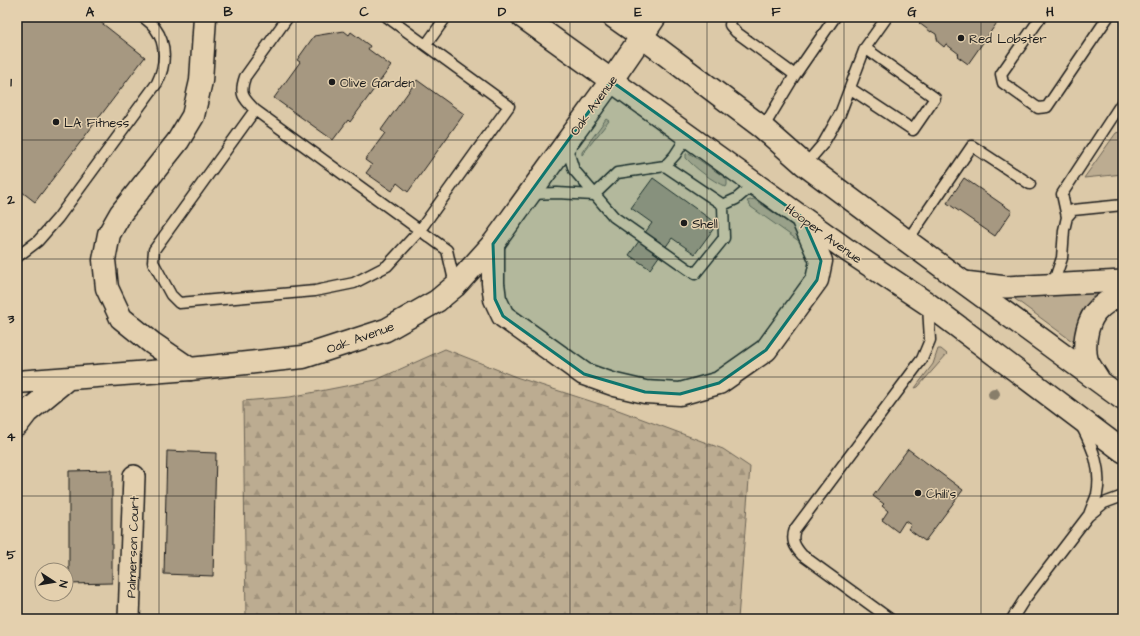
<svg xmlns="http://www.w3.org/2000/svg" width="1140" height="636" font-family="'Architects Daughter',sans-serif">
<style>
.green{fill:#bcac91;stroke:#6c6456}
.forest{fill:url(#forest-firs);stroke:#6c6456}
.building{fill:#a69881;stroke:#1c1c1c}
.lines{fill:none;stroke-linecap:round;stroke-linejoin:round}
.lane-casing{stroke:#1c1c1c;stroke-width:13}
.street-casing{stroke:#1c1c1c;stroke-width:24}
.secondary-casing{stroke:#1c1c1c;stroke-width:25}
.primary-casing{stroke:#1c1c1c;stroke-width:25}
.lane{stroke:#e4d0ae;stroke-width:10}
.street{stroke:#e4d0ae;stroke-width:21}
.secondary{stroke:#e4d0ae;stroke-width:22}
.primary{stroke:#e4d0ae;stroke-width:22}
.tree{fill:#887e6b}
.marked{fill:#0f766e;fill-opacity:0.2;stroke:#0f766e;stroke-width:3;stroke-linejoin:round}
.grid{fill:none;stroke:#1c1c1c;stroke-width:1;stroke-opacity:0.55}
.poi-dot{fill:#1c1c1c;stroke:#e4d0ae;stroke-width:1.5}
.labels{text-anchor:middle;stroke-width:3;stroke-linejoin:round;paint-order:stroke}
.poi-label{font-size:13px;fill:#1c1c1c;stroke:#e4d0ae;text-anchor:start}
.street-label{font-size:13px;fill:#1c1c1c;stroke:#e4d0ae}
.neatline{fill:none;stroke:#1c1c1c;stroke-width:1.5}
.grid-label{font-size:13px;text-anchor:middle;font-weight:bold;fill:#1c1c1c}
</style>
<defs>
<pattern id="forest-firs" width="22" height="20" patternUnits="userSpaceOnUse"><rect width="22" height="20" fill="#bcac91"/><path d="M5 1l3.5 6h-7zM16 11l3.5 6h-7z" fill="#a1937c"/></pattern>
</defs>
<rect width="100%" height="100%" fill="#dcc9a8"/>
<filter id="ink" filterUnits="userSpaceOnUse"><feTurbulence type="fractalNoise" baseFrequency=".025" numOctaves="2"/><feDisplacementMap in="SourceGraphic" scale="8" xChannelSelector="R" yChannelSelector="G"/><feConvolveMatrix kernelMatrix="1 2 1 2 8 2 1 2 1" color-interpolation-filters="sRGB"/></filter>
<g filter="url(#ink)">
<path class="green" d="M606 119 609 121 582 155V152Z
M1119 132 1123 134V174L1084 178 1116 133Z
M689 153 727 179V185L726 187C711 180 696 169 686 158V154Z
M754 199 796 228 810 249 751 207 747 201Z
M1098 291C1082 309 1078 317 1074 340L1072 341 1015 299 1016 297Z
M938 349H941L947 354 918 387 915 388 933 364Z"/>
<path class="forest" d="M445 349 516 377 618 410 723 449 750 467 738 619H246L243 401 290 397 376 380Z"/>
<path class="building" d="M17 17H94L145 57 35 202 17 188Z
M923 17H1001L968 64 957 56 959 54 946 44 944 47 938 42 936 34 931 31V32L919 23Z
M344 31 349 35 351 32 370 46 368 49 391 66 350 122 348 120 333 140 274 98 300 62 297 60 314 36Z
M417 80 464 114 408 192 397 183 392 191 366 173 372 165 365 160 385 133 381 130Z
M653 178 717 224 695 254 672 238 650 269 629 255 652 223 631 208Z
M964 178 1012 211 995 236 947 203Z
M908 449 963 490 925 541 908 529 911 525 905 521 898 532 882 520 888 511 882 506 884 504 873 496Z
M167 451 216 453 213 576 164 574Z
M112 470V583L69 584V471Z"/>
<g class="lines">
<defs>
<path id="lane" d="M288 17 245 77C239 94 243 98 255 110L447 250 455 285
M731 17 730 25 736 32 795 75
M1041 17 1001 74 1003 83 1038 108 1047 107 1108 17
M426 45 446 17
M851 89 913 130 935 98 865 48
M255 110 154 250 153 262 171 295 179 303 315 291 354 283 387 266 420 230 509 106 387 17
M763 128 795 75 835 17
M805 165 823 144 840 114 865 48 887 17
M665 166 675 155 688 135
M531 194 557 193 594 195 617 173 665 166 723 205 724 238 695 274 614 217 574 170 566 145
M723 205 736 199 755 183
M1067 217 1073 210 1123 205
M907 241 972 146 1030 184
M17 257 38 241 58 218 157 83C166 65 167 44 155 28 152 24 147 20 143 17
M1053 284 1062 258 1064 230 1067 217 1062 194 1123 101
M1082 427C1093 448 1102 470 1097 494 1095 501 1091 508 1089 515
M890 619 802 555C794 546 791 540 795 529L922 359 930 340 928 306
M1012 619 1024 600 1088 516 1104 503 1123 496"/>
<path id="street" d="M964 282 1006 287 1123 281
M129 619 134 476"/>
<path id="secondary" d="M17 382 190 369 303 357 386 330 437 301 455 286 493 244 611 81 655 17
M17 425 27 412 67 379"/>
<path id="primary" d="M523 17 847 250 928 304 1123 451
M614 17 641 36 763 128 805 165 907 241 1123 399
M493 244V283L495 299 503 316 584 374 615 385 645 392 680 394 719 383 766 350 817 280 821 261 802 218
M190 369 152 343 121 318 107 288 104 260 109 234 121 213 178 141 193 116 201 81 205 17
M1098 379C1095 374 1090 367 1087 361 1083 347 1086 325 1095 313 1102 304 1113 298 1123 294"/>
</defs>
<use href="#lane" class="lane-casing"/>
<use href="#street" class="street-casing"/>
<use href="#secondary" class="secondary-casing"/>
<use href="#primary" class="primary-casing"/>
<use href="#lane" class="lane"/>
<use href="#street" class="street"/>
<use href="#secondary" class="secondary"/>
<use href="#primary" class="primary"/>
</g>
<circle class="tree" cx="994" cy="394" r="6"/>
</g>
<path class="marked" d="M611 81 802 217 821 261 817 280 766 350 719 383 680 394 645 392 584 374 503 316 495 299 493 244Z"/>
<path class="grid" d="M159 17V619M296 17V619M433 17V619M570 17V619M707 17V619M844 17V619M981 17V619M17 140H1123M17 259H1123M17 377H1123M17 496H1123"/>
<g class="poi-dot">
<circle cx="961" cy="38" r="4"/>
<circle cx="332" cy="82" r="4"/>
<circle cx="56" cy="122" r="4"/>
<circle cx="684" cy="223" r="4"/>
<circle cx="918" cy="493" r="4"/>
</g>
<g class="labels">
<g class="poi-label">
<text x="969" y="43">Red Lobster</text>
<text x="340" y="87">Olive Garden</text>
<text x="64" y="127">LA Fitness</text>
<text x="692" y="228">Shell</text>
<text x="926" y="498">Chili's</text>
</g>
<g class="street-label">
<text transform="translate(593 105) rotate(-54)" y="5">Oak Avenue</text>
<text transform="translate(824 233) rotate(36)" y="5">Hooper Avenue</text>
<text transform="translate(360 337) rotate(-20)" y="5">Oak Avenue</text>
<text transform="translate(132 547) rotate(-88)" y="5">Palmerson Court</text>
</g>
</g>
<rect width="1140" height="636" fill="none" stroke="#e4d0ae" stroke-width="44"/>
<g transform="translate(54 582) rotate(102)"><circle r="19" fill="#e4d0ae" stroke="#948874"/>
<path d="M0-3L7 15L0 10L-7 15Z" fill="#1c1c1c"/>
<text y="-6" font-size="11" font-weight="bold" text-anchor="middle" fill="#1c1c1c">N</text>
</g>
<rect x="22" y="22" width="1096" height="592" class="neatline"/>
<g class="grid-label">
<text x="90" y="16">A</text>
<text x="228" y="16">B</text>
<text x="364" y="16">C</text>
<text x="502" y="16">D</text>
<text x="638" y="16">E</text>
<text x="776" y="16">F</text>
<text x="912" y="16">G</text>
<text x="1050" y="16">H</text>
<text x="11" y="86">1</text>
<text x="11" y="204">2</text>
<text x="11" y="323">3</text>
<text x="11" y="441">4</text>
<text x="11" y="559">5</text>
</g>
</svg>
